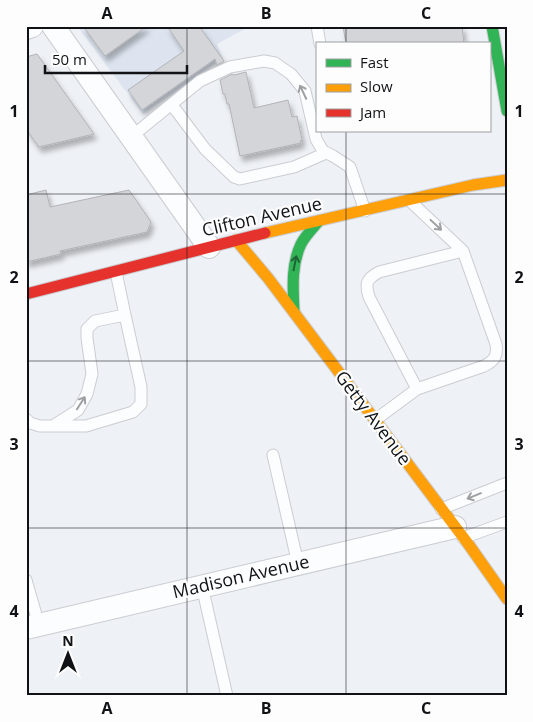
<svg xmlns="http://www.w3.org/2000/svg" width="533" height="722" font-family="'Open Sans',sans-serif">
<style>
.built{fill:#dde4ef}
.building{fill:#d4d5d9;stroke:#b2b2b7;filter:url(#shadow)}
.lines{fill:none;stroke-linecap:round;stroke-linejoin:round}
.lane-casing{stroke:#cacdd1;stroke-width:13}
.street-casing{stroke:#cacdd1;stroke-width:24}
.fast-casing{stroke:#cacdd1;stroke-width:13}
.slow-casing{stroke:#cacdd1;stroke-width:13}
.jam-casing{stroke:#cacdd1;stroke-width:13}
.lane{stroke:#fcfdfe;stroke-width:11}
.street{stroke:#fcfdfe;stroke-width:22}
.fast{stroke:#30b455;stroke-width:11}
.slow{stroke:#ff9f0a;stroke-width:11}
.jam{stroke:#e5322d;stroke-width:11}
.oneway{stroke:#9e9fa1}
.oneway2{stroke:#206336}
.grid{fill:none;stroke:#101216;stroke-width:1;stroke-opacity:0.55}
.labels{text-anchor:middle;stroke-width:4.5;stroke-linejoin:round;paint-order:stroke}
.street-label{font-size:18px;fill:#101216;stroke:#fdfdfd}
.neatline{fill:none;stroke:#101216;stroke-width:2}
.grid-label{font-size:16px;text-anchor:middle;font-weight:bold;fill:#101216}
</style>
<defs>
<filter id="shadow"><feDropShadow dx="3" dy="5.5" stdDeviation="2.5" flood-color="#0004"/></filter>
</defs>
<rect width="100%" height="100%" fill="#eef1f6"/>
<path class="built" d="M77 26H250L217 44 223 58 143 114Z"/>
<path class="building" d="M83 26H147L105 56Z
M167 26H199L224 61 217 65 215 59 142 110 128 90 184 51Z
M343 26H462L464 44H346Z
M37 54 94 134 39 147 26 129V57Z
M246 72 254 108 288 100 292 117 297 116 302 140 300 141 301 143 240 156 229 104H227L225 94H223L220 80 232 74 234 75Z
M46 190 50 207 129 190 151 222 147 232 60 251 61 254 26 262V195Z"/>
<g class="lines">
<defs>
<path id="lane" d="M317 26 320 44
M172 105 205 149 234 177 240 179 294 167 326 153
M131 137 200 81 230 67 264 61 275 63 291 74 305 91 316 139 323 151 333 156 350 167 365 211
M410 201 463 251
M26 419 30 423 40 426H53L78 410 87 394 92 374 87 338V329L95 321 125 315 116 272
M375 420 417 389 484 366C494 361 498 356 496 344L463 251 379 272C366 279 365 284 369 297L417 389
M53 426H86L133 412 141 404V387L125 315
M273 455 298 564
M441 509 507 483
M463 538 507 522
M26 580 39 625
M202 586 227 696"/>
<path id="street" d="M53 26 209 247
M26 28 32 26
M26 628 455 527"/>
<path id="fast" d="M492 26 507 111
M294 311C293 289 291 265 301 244 305 236 312 229 318 222"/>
<path id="slow" d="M265 233 473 185 507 180
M236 240 268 278 469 545 507 599"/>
<path id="jam" d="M26 294 265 233"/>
</defs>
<use href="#lane" class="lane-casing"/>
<use href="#street" class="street-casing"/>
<use href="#fast" class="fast-casing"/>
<use href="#slow" class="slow-casing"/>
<use href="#jam" class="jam-casing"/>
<use href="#lane" class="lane"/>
<use href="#street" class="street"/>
<use href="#fast" class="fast"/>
<use href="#slow" class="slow"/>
<use href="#jam" class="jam"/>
</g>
<defs><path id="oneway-shaft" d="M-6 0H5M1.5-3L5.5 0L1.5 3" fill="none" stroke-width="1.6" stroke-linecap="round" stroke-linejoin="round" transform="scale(1.25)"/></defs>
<g class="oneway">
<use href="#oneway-shaft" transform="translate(303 92) rotate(-115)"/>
<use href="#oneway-shaft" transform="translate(436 225) rotate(43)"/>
<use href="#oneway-shaft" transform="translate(81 403) rotate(-57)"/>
<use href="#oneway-shaft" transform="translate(474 496) rotate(158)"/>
</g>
<use class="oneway2" href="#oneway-shaft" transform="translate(295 263) rotate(-79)"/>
<path class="grid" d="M187 26V696M346 26V44M346 131V696M26 194H507M26 361H507M26 528H507"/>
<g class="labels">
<g class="street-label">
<text transform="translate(262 217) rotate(-13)" y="6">Clifton Avenue</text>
<text transform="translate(373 418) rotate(53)" y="6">Getty Avenue</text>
<text transform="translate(241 577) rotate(-13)" y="6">Madison Avenue</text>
</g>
</g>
<rect width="533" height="722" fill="none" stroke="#fdfdfd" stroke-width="55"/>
<rect x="316" y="42" width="175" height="90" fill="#fdfdfd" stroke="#9e9fa1"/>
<rect x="326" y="59" width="25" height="8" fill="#30b455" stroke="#9e9fa1"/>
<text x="360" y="68" font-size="15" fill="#101216">Fast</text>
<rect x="326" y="84" width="25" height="8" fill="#ff9f0a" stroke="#9e9fa1"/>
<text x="360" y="92" font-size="15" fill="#101216">Slow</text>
<rect x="326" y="109" width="25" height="8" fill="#e5322d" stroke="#9e9fa1"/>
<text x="360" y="118" font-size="15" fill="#101216">Jam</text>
<g transform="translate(68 654)" stroke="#fdfdfd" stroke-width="4" paint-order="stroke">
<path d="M0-4L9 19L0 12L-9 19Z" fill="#101216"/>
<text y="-8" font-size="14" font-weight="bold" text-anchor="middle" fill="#101216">N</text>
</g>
<path d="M45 65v8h142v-8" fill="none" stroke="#101216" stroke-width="2.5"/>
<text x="52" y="65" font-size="15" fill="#101216" stroke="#fdfdfd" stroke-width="4" paint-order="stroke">50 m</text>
<rect x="28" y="28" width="478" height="666" class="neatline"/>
<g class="grid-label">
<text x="107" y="19">A</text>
<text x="266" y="19">B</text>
<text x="426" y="19">C</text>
<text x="14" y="117">1</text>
<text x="519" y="117">1</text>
<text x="14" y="283">2</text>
<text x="519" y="283">2</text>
<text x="14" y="450">3</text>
<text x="519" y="450">3</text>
<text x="14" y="617">4</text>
<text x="519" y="617">4</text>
<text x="107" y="714">A</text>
<text x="266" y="714">B</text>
<text x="426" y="714">C</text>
</g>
</svg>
